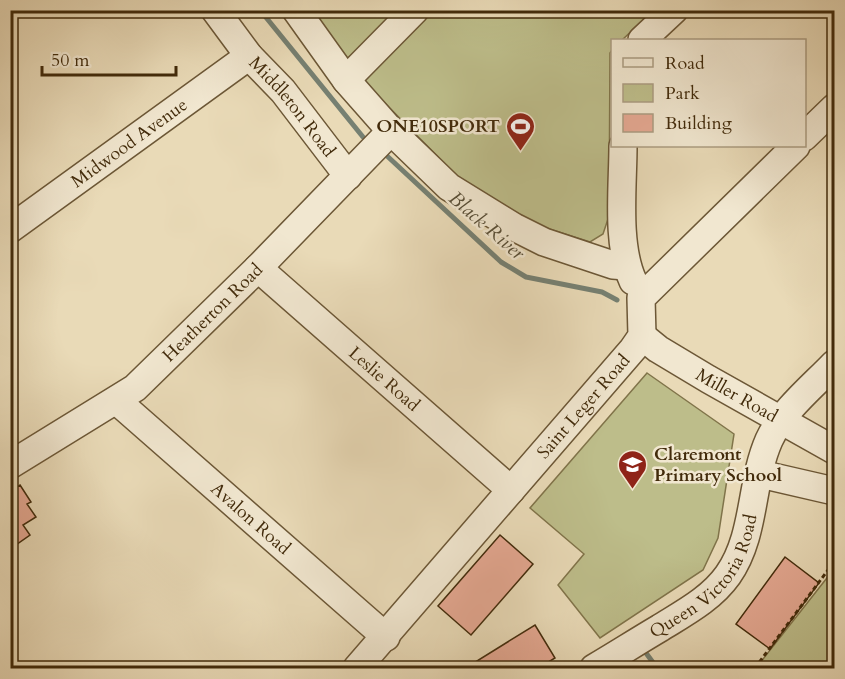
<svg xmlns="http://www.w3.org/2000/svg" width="845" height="679" font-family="Cardo,serif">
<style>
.green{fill:#bdbd8a;stroke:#80744a;stroke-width:1.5}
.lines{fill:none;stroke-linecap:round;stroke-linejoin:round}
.stream{stroke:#768072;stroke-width:5}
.building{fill:#e5a892;stroke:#422b0b;stroke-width:1.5}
.minor-casing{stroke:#6c5736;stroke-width:30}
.path{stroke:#422b0b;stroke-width:3;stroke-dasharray:4.5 3;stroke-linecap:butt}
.minor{stroke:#f1e7d0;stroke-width:27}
.labels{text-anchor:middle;stroke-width:5;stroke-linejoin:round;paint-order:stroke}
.street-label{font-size:18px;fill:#422b0b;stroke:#f1e7d0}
.poi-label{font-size:18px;font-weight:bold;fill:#422b0b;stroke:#f1e7d0;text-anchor:end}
.water-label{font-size:20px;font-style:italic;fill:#584e36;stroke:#f1e7d0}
</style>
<rect width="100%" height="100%" fill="#e9dab7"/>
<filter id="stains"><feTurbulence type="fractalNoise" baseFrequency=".00333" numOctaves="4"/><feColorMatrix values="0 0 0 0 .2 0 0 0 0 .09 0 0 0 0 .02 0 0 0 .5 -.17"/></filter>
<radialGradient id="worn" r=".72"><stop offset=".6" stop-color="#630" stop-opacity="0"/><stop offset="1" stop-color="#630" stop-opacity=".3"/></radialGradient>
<path class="green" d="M310 11H653L622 40H612V50L610 53 609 216 603 234 590 242 540 226 464 183 361 79Z
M647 373 734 434 718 538 703 570 600 638 558 585 584 554 530 508Z
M834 569V668H756Z"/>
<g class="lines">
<path class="stream" d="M260 10 363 137
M386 155 501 262 526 277 602 292 617 300
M646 653 657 668"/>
</g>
<path class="building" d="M20 485 31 502 27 504 36 517 23 525 30 535 10 549V492Z
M500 535 533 564 471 635 438 606Z
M785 557 819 583 770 649 736 624Z
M535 625 555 658 537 669H464Z"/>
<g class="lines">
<defs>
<g id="minor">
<path id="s1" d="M215 10 249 56 283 91 348 176"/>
<path d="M296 10 346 80 391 131 449 187 514 227 544 242 613 265 626 266"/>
<path d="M642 40 674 10"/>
<path d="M346 80 415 10"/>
<path d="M804 137 834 108"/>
<path d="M623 146C623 186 616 244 633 281"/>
<path id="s2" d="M10 229 249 56"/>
<path id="s3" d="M258 268 511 490"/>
<path id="s4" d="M642 336 658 349 708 379 834 450"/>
<path id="s5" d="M117 401 386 637"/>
<path id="s6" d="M10 465 135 388 258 268 391 131"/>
<path d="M760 474 834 491"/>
<path id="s7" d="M357 668 633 349 642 336 641 298 796 146"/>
<path id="s8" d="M594 668C616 655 638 641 660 628 684 613 711 599 728 575 756 535 750 483 769 440 783 410 812 387 834 364"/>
</g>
</defs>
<use href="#minor" class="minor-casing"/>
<path class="path" d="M755 668 834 562"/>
<use href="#minor" class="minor"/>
</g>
<defs>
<symbol id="stadium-pin" viewBox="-11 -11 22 30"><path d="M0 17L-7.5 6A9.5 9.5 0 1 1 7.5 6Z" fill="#8f2418" stroke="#f1e7d0"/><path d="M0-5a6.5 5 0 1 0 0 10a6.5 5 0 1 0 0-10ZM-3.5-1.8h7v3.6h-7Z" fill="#fff"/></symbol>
<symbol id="school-pin" viewBox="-11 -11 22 30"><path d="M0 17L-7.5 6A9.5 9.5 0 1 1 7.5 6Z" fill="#8f2418" stroke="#f1e7d0"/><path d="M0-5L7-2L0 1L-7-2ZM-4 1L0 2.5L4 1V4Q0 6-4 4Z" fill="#fff"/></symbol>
</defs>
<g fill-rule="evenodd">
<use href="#stadium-pin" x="504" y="110" width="33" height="45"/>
<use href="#school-pin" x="616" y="448" width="33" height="45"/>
</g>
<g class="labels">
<g class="street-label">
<text dy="6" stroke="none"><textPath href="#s1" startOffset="124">Middleton Road</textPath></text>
<text dy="6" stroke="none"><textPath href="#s2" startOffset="147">Midwood Avenue</textPath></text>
<text dy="6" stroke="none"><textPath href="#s6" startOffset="255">Heatherton Road</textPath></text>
<text dy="6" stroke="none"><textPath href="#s3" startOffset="168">Leslie Road</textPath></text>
<text dy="6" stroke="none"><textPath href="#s4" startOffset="112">Miller Road</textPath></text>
<text dy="6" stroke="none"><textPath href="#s7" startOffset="346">Saint Leger Road</textPath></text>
<text dy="6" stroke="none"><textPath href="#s5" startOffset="178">Avalon Road</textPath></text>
<text dy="6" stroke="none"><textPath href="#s8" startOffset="148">Queen Victoria Road</textPath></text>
</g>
<g class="poi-label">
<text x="500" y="132">ONE10SPORT</text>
<text x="654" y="460" text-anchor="start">Claremont<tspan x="654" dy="21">Primary School</tspan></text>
</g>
<g class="water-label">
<text transform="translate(487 225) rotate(41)" y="7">Black River</text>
</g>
</g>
<rect width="845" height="679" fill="none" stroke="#e9dab7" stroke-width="36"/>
<rect x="12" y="12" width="821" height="655" fill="none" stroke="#422b0b" stroke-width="3"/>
<rect x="18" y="18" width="809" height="643" fill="none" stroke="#422b0b" stroke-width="1.5"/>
<rect x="611" y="39" width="195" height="108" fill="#f1e7d0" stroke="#ab9c81" stroke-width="1.5"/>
<rect x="623" y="58" width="30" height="9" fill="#f1e7d0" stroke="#ab9c81" stroke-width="1.5"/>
<text x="665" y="69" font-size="18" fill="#422b0b">Road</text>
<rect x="623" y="84" width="30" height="18" fill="#bdbd8a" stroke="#ab9c81" stroke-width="1.5"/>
<text x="665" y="99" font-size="18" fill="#422b0b">Park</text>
<rect x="623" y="114" width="30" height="18" fill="#e5a892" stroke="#ab9c81" stroke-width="1.5"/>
<text x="665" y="129" font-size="18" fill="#422b0b">Building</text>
<path d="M42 66v9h134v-9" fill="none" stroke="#422b0b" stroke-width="3"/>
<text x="51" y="66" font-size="18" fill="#422b0b" stroke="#f1e7d0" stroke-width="4.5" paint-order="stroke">50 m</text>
<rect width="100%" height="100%" filter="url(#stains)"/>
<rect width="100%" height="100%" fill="url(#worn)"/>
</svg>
